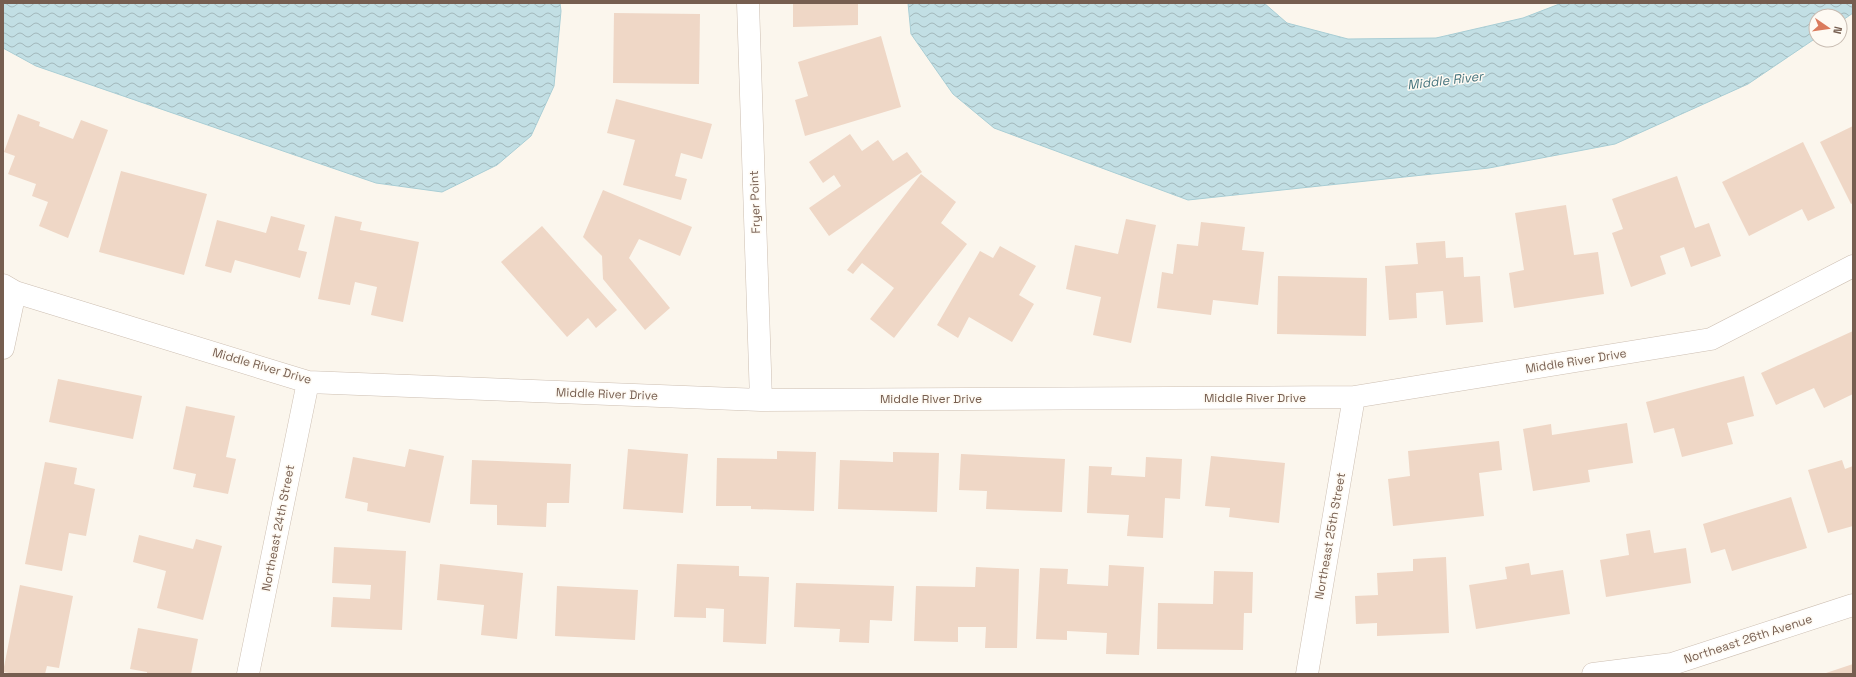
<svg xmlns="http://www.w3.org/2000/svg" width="1856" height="677" font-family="'Space Grotesk',sans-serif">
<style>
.water{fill:url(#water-waves);stroke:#a9ced5}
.building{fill:#efd7c6}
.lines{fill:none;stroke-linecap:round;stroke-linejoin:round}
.minor-casing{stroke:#cdbfb2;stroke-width:23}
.minor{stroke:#fff;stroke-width:22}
.labels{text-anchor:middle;stroke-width:3;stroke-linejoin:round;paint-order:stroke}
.street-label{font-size:12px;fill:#765e50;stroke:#fefaf3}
.water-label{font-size:13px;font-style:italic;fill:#48767f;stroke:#fefaf3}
</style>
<defs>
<pattern id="water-waves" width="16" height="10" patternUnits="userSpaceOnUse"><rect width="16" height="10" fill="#c2dfe4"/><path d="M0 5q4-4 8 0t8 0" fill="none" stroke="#a2b8bb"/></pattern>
</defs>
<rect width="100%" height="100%" fill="#fbf6ed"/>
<path class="water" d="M3 3H560L561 11 554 86 531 136 497 165 442 192 376 183 36 66 3 48Z
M908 3H1264L1287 23 1348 39 1436 38 1523 18 1562 3H1853V13L1840 22V16H1816V38L1748 84 1615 144 1489 168 1188 200 994 128 953 94 911 34Z"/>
<path class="building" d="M793 3H858V25L793 27Z
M614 13 700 14 699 84 613 83Z
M881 36 901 107 805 136 795 100 808 96 798 62Z
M616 99 712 124 702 159 681 153 675 176 687 179 681 200 623 185 635 140 607 133Z
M18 114 40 122 39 126 73 139 81 120 108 130 68 238 39 226 48 202 32 196 36 184 8 174 15 156 4 152Z
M1853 126V203L1851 204 1820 142Z
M850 134 862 151 878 140 893 161 907 152 922 172 829 236 809 208 841 186 834 175 823 183 809 162Z
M1803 142 1835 208 1808 221 1802 209 1749 236 1722 182Z
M121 171 207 194 184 275 99 252Z
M921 174 956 202 941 223 967 244 894 338 870 319 894 288 862 263 853 274 847 270Z
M1677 176 1695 228 1709 223 1721 256 1691 267 1684 247 1660 256 1666 274 1631 287 1612 233 1623 229 1612 199Z
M603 190 692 227 680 256 639 239 629 258 670 308 645 330 603 279 602 256 583 237Z
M1566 205 1574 255 1598 252 1604 294 1514 308 1509 273 1524 270 1515 213Z
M271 216 305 225 298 250 307 252 300 278 235 260 231 273 205 266 217 220 266 233Z
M335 216 362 222 360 230 419 242 403 322 371 315 377 287 355 282 350 305 318 299Z
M1126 219 1156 225 1131 343 1093 335 1101 297 1066 289 1075 245 1118 254Z
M1201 222 1245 227 1242 250 1264 252 1258 305 1213 300 1211 315 1157 308 1162 272 1173 274 1177 244 1198 246Z
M542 226 617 310 596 328 588 318 567 337 501 262Z
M1445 241 1446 258 1463 257 1464 277 1480 276 1483 322 1446 325 1443 291 1416 293 1417 318 1389 320 1385 266 1418 264 1416 243Z
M1000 246 1036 266 1019 295 1034 304 1012 342 969 317 958 338 937 325 980 251 993 258Z
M1278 276 1367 278 1366 336 1277 334Z
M1853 331V394L1824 408 1814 388 1776 405 1761 373Z
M1744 376 1754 416 1727 423 1733 444 1682 457 1674 428 1654 433 1646 402Z
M58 379 142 396 133 439 49 422Z
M186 406 235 416 226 457 236 459 228 494 193 487 196 474 173 469Z
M1627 423 1633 463 1588 470 1590 482 1533 491 1523 429 1551 424 1552 435Z
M1499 441 1502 470 1479 473 1484 516 1393 526 1388 479 1410 476 1408 451Z
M409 449 444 456 430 523 367 511 368 503 345 498 353 457 405 467Z
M628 449 688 454 683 513 623 509Z
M777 451 816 452 814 511 751 509V506H716L717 458 777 459Z
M893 452 939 453 937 512 838 509 840 460 893 462Z
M961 454 1065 459 1062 512 986 509 987 491 959 490Z
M1211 456 1285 463 1279 523 1229 517 1230 508 1205 506Z
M1146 457 1182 459 1180 499 1165 498 1163 538 1127 536 1129 515 1087 513 1089 466 1112 467 1111 475 1145 477Z
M472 460 571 464 569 503H547L546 527 497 525V505L470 504Z
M1842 460 1845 469 1853 466V526L1828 533 1808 470Z
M45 462 77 468 74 484 95 489 86 536 69 533 62 571 25 564Z
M1791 497 1807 548 1732 571 1725 549 1711 553 1703 524Z
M1650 530 1654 553 1686 548 1691 583 1606 597 1600 560 1629 555 1626 534Z
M139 535 193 549 196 539 222 546 203 620 157 608 166 571 133 562Z
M334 547 406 551 402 630 331 627 333 597 370 599 371 585 332 583Z
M1446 557 1449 633 1377 636V623L1356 624 1355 596 1378 595 1377 573 1413 571V559Z
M1529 563 1531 575 1563 570 1570 614 1476 629 1469 585 1507 579 1505 567Z
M440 564 523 573 517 639 481 635 484 605 437 600Z
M677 564 739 566V576L769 577 766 644 723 642 724 609 706 608V618L674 617Z
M1109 565 1144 567 1139 655 1106 654 1107 633 1067 631V640L1036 639 1040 568 1068 569 1067 584 1108 586Z
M976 567 1019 569 1017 648H985L986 627H958V642L914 641 916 586 975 587Z
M1214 571 1253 572 1252 613H1244L1243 650 1157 649 1158 603 1213 604Z
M796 583 894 586 892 621 870 620 869 643 839 642 840 629 794 627Z
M20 585 73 596 59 668 47 666 45 674H15L3 672Z
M557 586 638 590 635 640 555 636Z
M138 628 198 639 191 674H147V672L130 669Z
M1853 664V674H1823Z"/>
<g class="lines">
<defs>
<path id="minor" d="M748 3 761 400
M3 285 15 292 308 382 761 400 1354 397 1711 339 1853 266
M3 348 15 292
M248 674 308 382
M1307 674 1354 397
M1593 674 1672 664 1853 605"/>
</defs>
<use href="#minor" class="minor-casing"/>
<use href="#minor" class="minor"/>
</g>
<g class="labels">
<g class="street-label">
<text transform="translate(755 202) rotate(-92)" y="4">Fryer Point</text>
<text transform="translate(1576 361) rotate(-9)" y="4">Middle River Drive</text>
<text transform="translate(262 366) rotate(16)" y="4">Middle River Drive</text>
<text transform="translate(607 394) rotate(2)" y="4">Middle River Drive</text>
<text x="1255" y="402">Middle River Drive</text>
<text x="931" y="403">Middle River Drive</text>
<text transform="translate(278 528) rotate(-79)" y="4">Northeast 24th Street</text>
<text transform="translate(1330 536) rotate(-80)" y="4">Northeast 25th Street</text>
<text transform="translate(1748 639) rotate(-18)" y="4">Northeast 26th Avenue</text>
</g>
<g class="water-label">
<text transform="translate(1445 80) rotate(-7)" y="5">Middle River</text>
</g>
</g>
<rect width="1856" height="677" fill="none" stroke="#765e50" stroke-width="8"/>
<g transform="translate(1828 28) rotate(103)"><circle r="19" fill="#fefaf3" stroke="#c8bcb2"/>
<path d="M0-3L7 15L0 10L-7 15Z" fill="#da7b5d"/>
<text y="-6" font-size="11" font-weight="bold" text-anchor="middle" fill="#765e50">N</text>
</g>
</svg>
